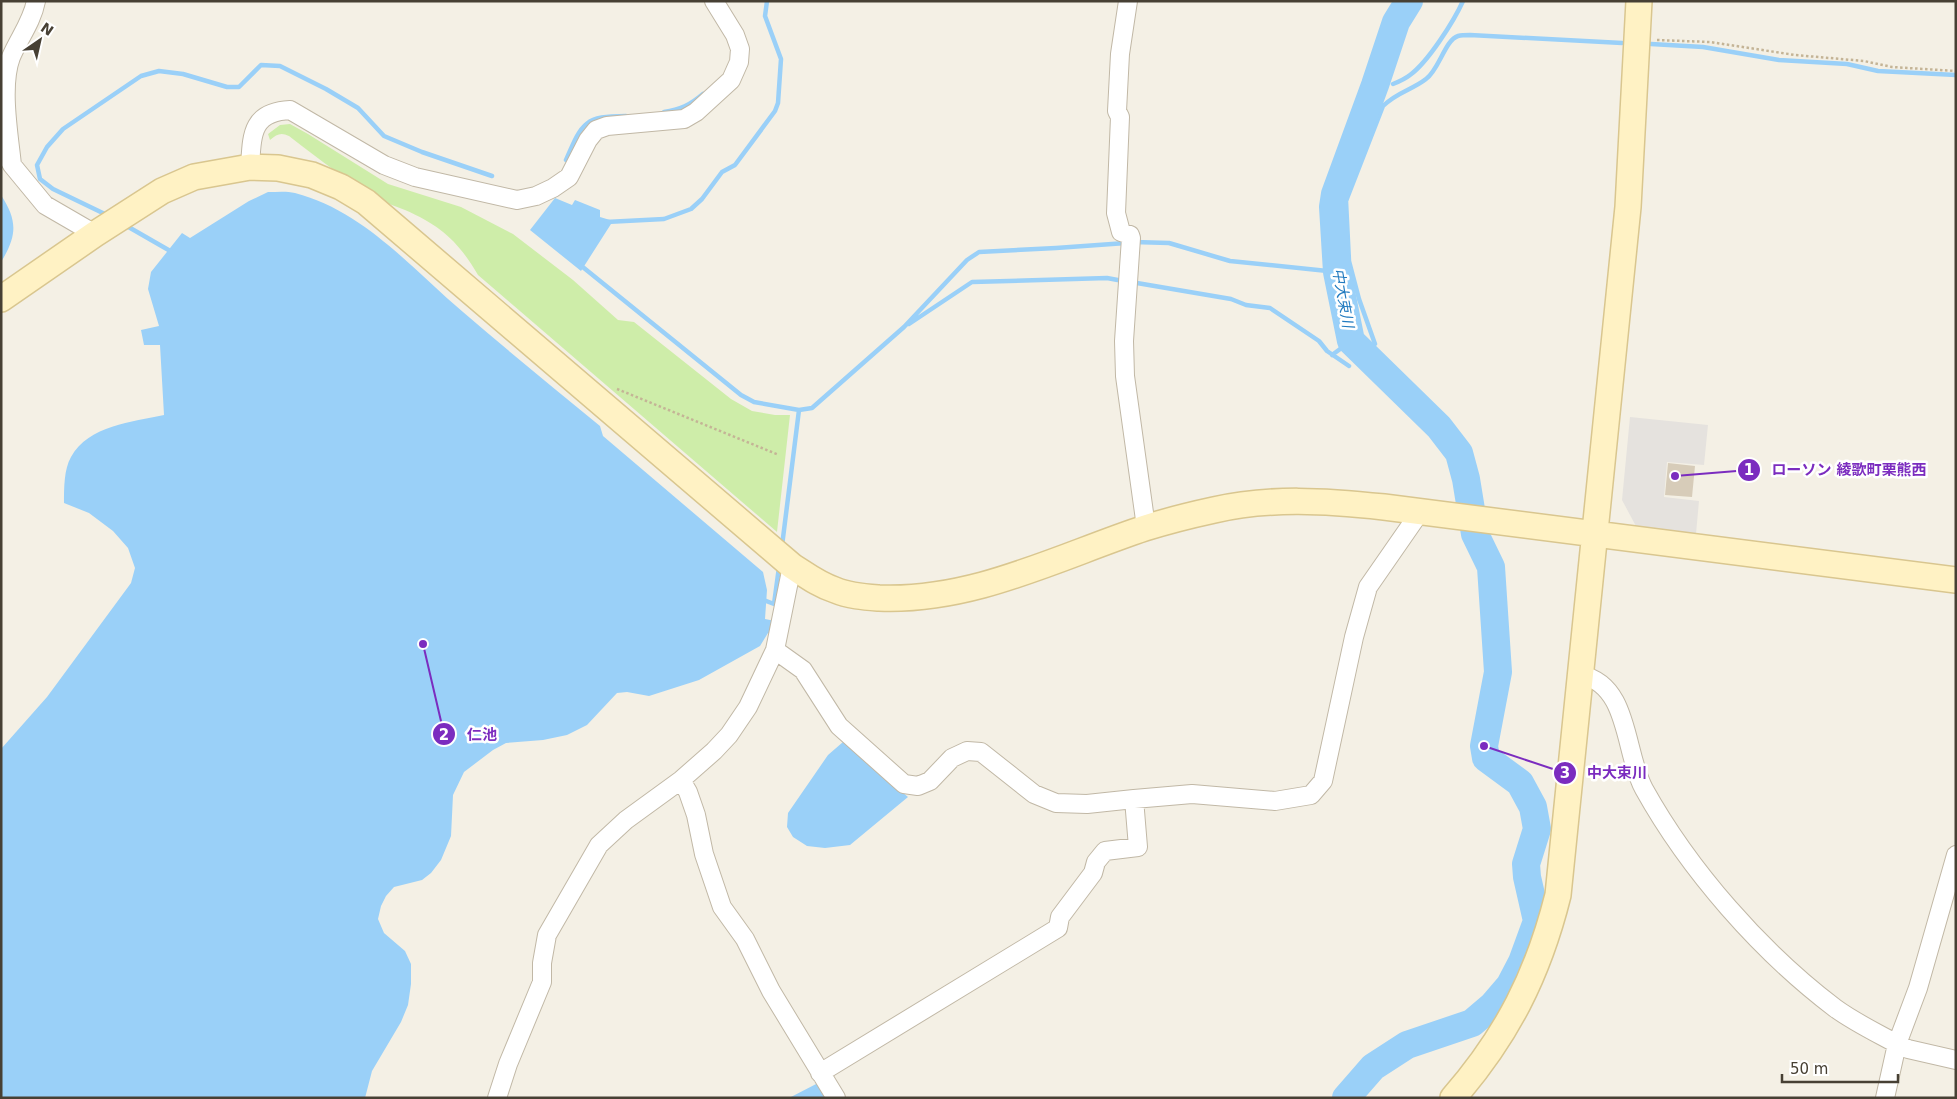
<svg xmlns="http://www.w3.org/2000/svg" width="1957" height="1099" font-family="'DejaVu Sans','Noto Sans JP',sans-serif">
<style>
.green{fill:#ceeda9}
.parking{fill:#e5e2de}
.water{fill:#9ad0f8}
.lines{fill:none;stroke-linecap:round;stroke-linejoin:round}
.stream{stroke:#9ad0f8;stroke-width:4.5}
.river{stroke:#9ad0f8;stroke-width:28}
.building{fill:#d7ccb9}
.street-casing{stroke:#c1b8a6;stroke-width:20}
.secondary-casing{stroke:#d9c68f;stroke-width:28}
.path{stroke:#c4b496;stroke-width:2.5;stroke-dasharray:2.5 2.5;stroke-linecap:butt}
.street{stroke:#fff;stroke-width:18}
.secondary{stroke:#fff2c4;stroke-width:25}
.labels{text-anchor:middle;stroke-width:5;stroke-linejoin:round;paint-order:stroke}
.water-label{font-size:15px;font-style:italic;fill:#217abf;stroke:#fff}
.leader{fill:none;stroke:#7b2cbf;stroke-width:2}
.callout-dot{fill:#7b2cbf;stroke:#fff;stroke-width:2}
.mark-label{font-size:15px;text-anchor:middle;font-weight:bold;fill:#fff}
.callout-label{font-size:15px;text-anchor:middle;font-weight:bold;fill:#7b2cbf;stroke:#fff;stroke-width:5;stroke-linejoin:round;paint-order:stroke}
</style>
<rect width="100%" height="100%" fill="#f4f0e5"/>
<path class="green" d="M290 124 308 134 388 184 461 207 513 234 573 280 618 320 634 322 731 399 752 411 775 415H790L777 532 478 275C458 241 441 226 405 210 398 207 391 205 384 202 350 183 320 160 289 136 281 132 277 134 270 140L268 134 280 125Z"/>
<path class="parking" d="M1630 417 1708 425 1704 465 1667 462 1664 497 1699 501 1696 534 1637 528 1622 500Z"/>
<path class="water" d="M268 192C277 192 287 191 295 193 364 211 411 268 463 312 508 351 554 388 600 426L603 436 763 572 767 590 765 619 775 621 773 634 768 633 760 646 699 680 649 696 627 692 617 693 587 725 567 735 543 740 506 743 493 750 464 772 453 795 451 836 441 860 431 873 422 880 394 887 386 896 381 906 378 919 384 933 405 951 411 964V984L408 1005 401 1022 372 1071 365 1098H1V749L47 697 131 583 135 568 128 548 113 531 89 513 64 503C64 488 64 469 71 457 89 425 132 422 164 415L160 345H144L141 330 159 326 148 289 151 272 182 233 190 238 249 201Z
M1 195C18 221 17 236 1 262Z
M555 198 572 205 575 200 600 210V217L610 220 611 224 581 271 530 230Z
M843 742 908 797 850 845 825 848 807 846 793 837 787 827 788 813 828 755Z
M820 1082 829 1098H789Z"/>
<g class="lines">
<path class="stream" d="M1651 44 1703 47 1779 60 1847 64 1878 71 1956 75
M1393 84C1398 82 1405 79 1410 75 1428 62 1454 21 1463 1
M664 112C680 110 690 105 703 94
M566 160C582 123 584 116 626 116
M109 216 53 189 40 179 37 165 47 147 63 129 141 76 159 71 183 74 227 87H239L261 65 280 66 326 89 358 108 384 136 422 152 492 176
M606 222 664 219 691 209 702 199 722 172 735 165 775 111 778 103 781 59 765 16 767 1
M125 225 172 252
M1134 242 1169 243 1230 261 1337 272
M579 264 741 395 754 402 799 410
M1131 282 1231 299 1246 305 1270 308 1319 341 1327 351 1349 366
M909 324 972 282 1107 278 1123 281
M1375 344 1359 299 1349 261 1346 201 1383 106C1397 92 1412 90 1426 79 1439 70 1445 40 1458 36 1462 35 1466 35 1470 35L1622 43
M1332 355 1351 341
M782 546 799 410 812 408 904 327 967 260 979 252 1056 248 1126 243
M761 599 774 604 779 567"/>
<path class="river" d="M1346 1098 1373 1067 1407 1045 1472 1023 1492 1006 1510 985 1522 962 1537 921 1527 877 1526 864 1537 829 1533 807 1520 783 1486 758 1484 746 1498 672 1491 567 1475 534 1466 479 1459 453 1439 427 1351 341 1337 272 1333 207 1335 194 1375 85 1396 22 1409 1"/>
</g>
<path class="building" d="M1668 463 1695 466 1692 497 1665 495Z"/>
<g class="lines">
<defs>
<path id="street" d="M1128 1 1120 54 1117 111 1120 117 1116 213 1121 232 1130 235 1131 238 1124 341 1125 376 1146 527
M6 154 12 165 45 205 95 234
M12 165C9 135 0 86 11 57 19 38 32 22 36 1
M250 167C252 135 251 112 290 110L384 165 415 177 517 200 536 196 553 188 569 177 588 140 596 130 607 126 684 119 696 112 731 80 739 62 740 49 735 35 714 1
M775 650 803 670 839 726 904 784 918 786 930 781 952 758 967 751 981 752 1034 794 1056 803 1087 804 1134 799
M1581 675C1630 685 1624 753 1644 789 1689 870 1761 952 1835 1008 1854 1022 1877 1033 1897 1044L1908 1049 1956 1060
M681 780 688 792 696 815 704 854 722 907 745 939 771 991 836 1098
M820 1073 1058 928 1060 917 1093 873 1096 862 1105 851 1138 847 1134 799 1192 794 1275 801 1311 795 1323 781 1354 637 1368 587 1420 512
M497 1098 508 1064 542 982V963L547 935 599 845 626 820 681 780 714 751 729 735 748 707 775 650 792 566
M1885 1098 1897 1044 1918 988 1956 855"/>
<path id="secondary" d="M1 299 95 234 162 191 194 177 250 167 278 168 312 175 341 187 366 202 792 566C806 575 819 585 835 590 849 596 865 597 879 598 973 602 1058 557 1145 528 1167 521 1191 515 1214 510 1270 497 1327 501 1384 507L1956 580
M1453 1098C1507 1036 1538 975 1558 895L1628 207 1639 1"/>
</defs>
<use href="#street" class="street-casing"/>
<use href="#secondary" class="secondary-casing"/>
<path class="path" d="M1657 40 1710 42 1795 55 1864 61 1892 67 1956 71
M617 389 779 455"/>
<use href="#street" class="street"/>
<use href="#secondary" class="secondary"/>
</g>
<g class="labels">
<g class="water-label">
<text transform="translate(1343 298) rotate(80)" y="5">中大束川</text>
</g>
</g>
<path class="leader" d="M1675 476L1749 470M423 644L444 734M1484 746L1565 773"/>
<g class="callout-dot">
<circle cx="1675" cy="476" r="5"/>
<circle cx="423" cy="644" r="5"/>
<circle cx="1484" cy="746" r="5"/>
<circle cx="1749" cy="470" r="12"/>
<circle cx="444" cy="734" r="12"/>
<circle cx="1565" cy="773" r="12"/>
</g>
<g class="mark-label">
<text x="1749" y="475">1</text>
<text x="444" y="740">2</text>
<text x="1565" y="778">3</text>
</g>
<g class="callout-label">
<text x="1849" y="475">ローソン 綾歌町栗熊西</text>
<text x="482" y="740">仁池</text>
<text x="1617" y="778">中大束川</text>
</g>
<rect width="1957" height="1099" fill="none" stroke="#474034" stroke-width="5"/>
<g transform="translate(40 40) rotate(34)" stroke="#ffffff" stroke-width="4" paint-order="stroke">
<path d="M0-4L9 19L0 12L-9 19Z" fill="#474034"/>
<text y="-8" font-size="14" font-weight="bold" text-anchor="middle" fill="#474034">N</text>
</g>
<path d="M1782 1074v8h116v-8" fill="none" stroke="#474034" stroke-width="2.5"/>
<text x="1790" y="1074" font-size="15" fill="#474034" stroke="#ffffff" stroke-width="4" paint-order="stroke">50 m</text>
</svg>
